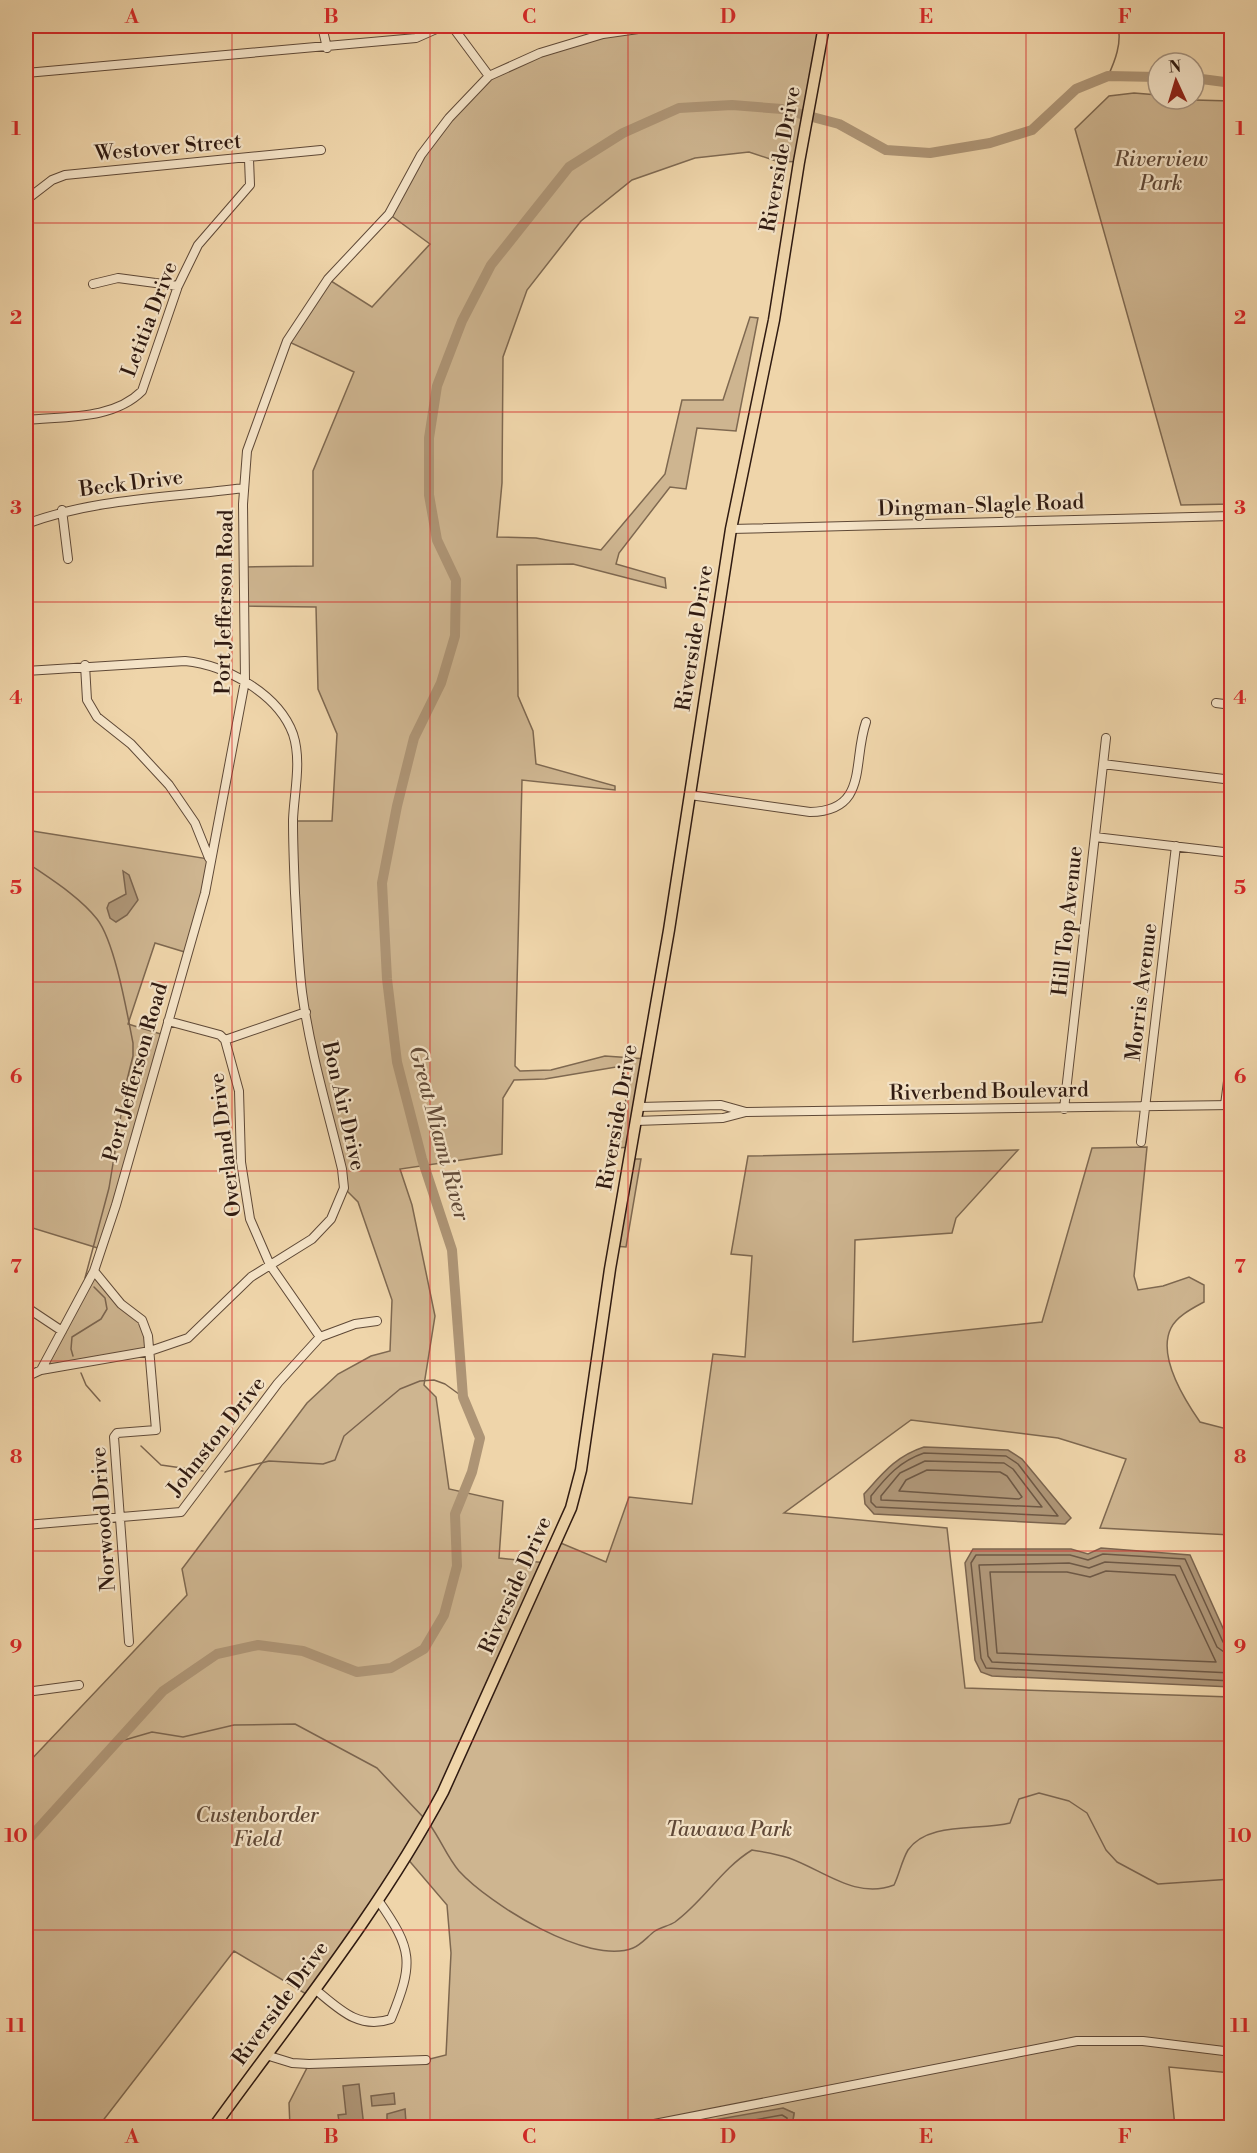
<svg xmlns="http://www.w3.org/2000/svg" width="1257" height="2153" font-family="'Libre Bodoni',serif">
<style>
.green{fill:#ceb590;stroke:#7e6850;stroke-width:1.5}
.water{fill:#ae9576;stroke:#7b644e;stroke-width:1.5}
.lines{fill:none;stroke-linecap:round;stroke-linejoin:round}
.shore{stroke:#6e5844;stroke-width:1.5}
.stream{stroke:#7b644e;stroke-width:1.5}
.river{stroke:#ae9576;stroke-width:10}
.minor-casing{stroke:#5f4937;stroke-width:10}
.major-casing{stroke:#2f1a11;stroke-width:13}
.minor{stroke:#f5e4c8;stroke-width:8}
.major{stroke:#efd5aa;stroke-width:10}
.grid{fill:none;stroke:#d62828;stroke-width:1.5;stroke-opacity:0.55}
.labels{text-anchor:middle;stroke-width:4.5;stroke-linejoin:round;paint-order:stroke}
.street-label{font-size:21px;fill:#2f1a11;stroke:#f5e4c8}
.park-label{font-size:21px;font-style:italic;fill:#5f4837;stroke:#f5e4c8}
.water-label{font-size:22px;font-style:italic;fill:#624b39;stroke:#f5e4c8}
.neatline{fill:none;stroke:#d62828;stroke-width:2}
.grid-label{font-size:20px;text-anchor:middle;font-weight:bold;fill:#d62828}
</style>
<rect width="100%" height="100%" fill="#efd5aa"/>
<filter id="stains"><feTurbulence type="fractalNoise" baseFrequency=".00333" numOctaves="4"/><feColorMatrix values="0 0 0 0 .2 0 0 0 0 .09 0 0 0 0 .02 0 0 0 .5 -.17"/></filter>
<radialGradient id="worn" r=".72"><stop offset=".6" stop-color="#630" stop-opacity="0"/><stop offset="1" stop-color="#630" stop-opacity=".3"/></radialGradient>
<path class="green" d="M631 26H825L799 162 776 161 749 152 695 158 632 180 581 221 527 290 503 357 502 483 497 537 536 538 601 550 665 474 682 400H723L750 317 758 318 736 431 697 428 686 489 670 487 619 553 616 564 665 578 666 588 573 564 517 565 518 696 533 731 536 764 615 786V790L522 780 515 1066 520 1071 551 1070 605 1056 647 1059 632 1147 616 1148 632 1069 622 1066 545 1079 514 1080 503 1098 502 1154 400 1169 412 1205 435 1316 424 1385 436 1397 449 1489 503 1501 499 1558 547 1563 556 1541 606 1562 629 1497 692 1504 713 1354 745 1357 752 1256 731 1254 748 1156 1018 1150 956 1218 952 1233 855 1240 853 1342 1042 1322 1092 1148 1147 1147 1134 1276 1138 1290 1163 1286 1189 1277 1204 1285V1302C1193 1308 1177 1316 1171 1328 1157 1356 1184 1399 1200 1422L1231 1430V1535L1100 1528 1126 1459 1058 1438 911 1420 784 1513 947 1528 965 1688 1231 1697V2073L1169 2067 1175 2127 792 2128 794 2113 783 2109 674 2128 290 2127 289 2103 309 2064 426 2060 446 2055 451 1953 447 1905 406 1857 311 1997 234 1951 98 2127H26V1765L187 1595 182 1569 307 1403 338 1374 371 1356 390 1351 392 1300 358 1202 344 1188 302 992 293 821H332L337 734 318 689 316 607 245 606V567L313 566V471L354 372 287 341 328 279 372 307 430 244 389 214 421 155 489 76 525 58 624 31Z
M1134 93 1158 95V99L1231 101V504L1181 505 1075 129 1109 96Z
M26 830 209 859 188 953 155 943 128 1024 164 1035 101 1249 26 1226Z
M630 1159H641L626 1247 614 1246Z
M94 1271 142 1320 150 1351 41 1370Z"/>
<path class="water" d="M123 871 129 875 138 900 127 915 116 922 110 918 107 908 109 903 126 894Z
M924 1447 1008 1450 1022 1459 1071 1518 1065 1524 874 1514 865 1504 864 1494C883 1473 896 1456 924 1447Z
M1101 1548 1190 1555 1231 1646V1687L992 1676 981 1672 975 1660 965 1563 973 1549H1071L1088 1554Z
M359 2084 364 2127H340L338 2115 346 2114 343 2086Z
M394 2093 395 2104 372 2106 371 2096Z
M783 2108 794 2113 792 2127H674Z
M405 2109 406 2123 387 2121V2114Z"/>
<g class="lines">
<path class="shore" d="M924 1453 1006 1456 1018 1464 1058 1516 876 1507 871 1502V1496C887 1476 900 1461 924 1453Z
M925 1461 1004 1463 1013 1469 1042 1507 881 1500V1496L900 1473Z
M927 1470 1000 1472 1007 1476 1022 1497 1019 1499 899 1491 906 1480Z
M1106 1571 1175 1575 1216 1662 997 1653 990 1572H1067L1090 1577Z
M1232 1646 1223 1642 1185 1559 1103 1554 1088 1560 1070 1555H976L971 1563 981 1658 986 1668 1232 1681
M1232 1654 1224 1652 1217 1647 1180 1566 1105 1562 1089 1568 1069 1563 979 1565 988 1656 992 1662 1232 1673
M709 2128 782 2115 787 2118V2128"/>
<path class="stream" d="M1108 76C1115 61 1122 43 1118 26
M26 862C49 878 79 896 97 919 115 942 127 1013 133 1043V1056L126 1084 109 1188 85 1278
M73 1356 71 1349 72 1337 101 1319 107 1309 105 1298 94 1287
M81 1373 86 1385 100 1401
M141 1446 161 1465 203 1471
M225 1472 269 1461 323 1464 335 1460 344 1436 400 1389 420 1381 434 1380 445 1384 463 1397
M121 1741 152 1732 183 1737 234 1725 295 1724 377 1768 423 1817
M430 1825C441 1840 447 1857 459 1871 489 1904 588 1966 633 1948 641 1945 648 1936 655 1931 661 1927 669 1926 675 1922 704 1901 721 1869 752 1850 764 1852 777 1854 789 1858 823 1870 856 1900 894 1885 899 1875 902 1860 908 1850 928 1821 979 1831 1010 1823L1019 1799 1039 1793 1069 1801 1087 1813 1106 1850 1117 1862 1158 1884 1232 1879"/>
<path class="river" d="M1194 78 1232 83
M26 1842 163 1691 217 1654 258 1645 303 1651 357 1672 391 1668 424 1649 444 1615 457 1566 455 1514 472 1472 480 1438 463 1397 452 1250 422 1159 397 1062 387 979 382 883 397 806 414 738 441 683 455 636 456 580 437 540 429 495V438L437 386 462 321 491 265 569 167 623 133 679 108 732 105 782 109 839 124 886 150 930 153 990 143 1032 130 1076 89 1108 76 1158 77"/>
<defs>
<path id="minor" d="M322 26 327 48
M452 26 489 76
M26 73 416 38 443 26
M26 200 52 180 65 175 321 150
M93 284 118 278 178 286
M26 420C65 416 113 420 142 391L178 286 198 245 250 185 249 159
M62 510 68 559
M26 524C96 498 170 498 243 488
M731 529 1232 516
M85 665 87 700 97 717 131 744 169 785 195 823 209 858
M26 671 185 661C225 665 278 693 293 734 302 761 294 793 293 820 293 844 294 869 295 893 297 925 298 960 302 992 310 1052 328 1111 342 1169L344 1188 331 1219 312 1239 251 1277 188 1338 150 1351 41 1370
M1216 703 1232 705
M1103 764 1232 780
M690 795 810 812C869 811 852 762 866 722
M1095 837 1232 853
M168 1021 220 1035 225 1040 306 1012
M225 1040 239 1091 241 1162 250 1219 270 1265 320 1337
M1225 1105 1232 1050
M1064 1109 1106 738
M746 1112 1232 1105
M636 1121 723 1118 746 1112 721 1105 639 1107
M1141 1142 1176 846
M94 1271 121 1304 142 1320 148 1336 156 1430 117 1433 114 1437 129 1642
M26 1307 62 1331
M26 1377 41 1370 94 1271 116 1205 205 893 245 681 243 504 247 451 287 341 328 279 389 214 421 155 449 118 489 76 540 53 603 34 659 26
M26 1525 181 1512 278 1383 320 1337 355 1324 377 1321
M26 1692 79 1685
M316 1990C339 2009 359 2030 391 2019 414 1962 413 1950 378 1900
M266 2055 292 2063 309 2064 426 2060
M634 2128 1077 2041H1143L1232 2052"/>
<path id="major" d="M213 2128C293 2017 379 1912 443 1792L571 1508 581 1470 610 1269 669 930 731 529 774 320 799 162 824 26"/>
</defs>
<use href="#minor" class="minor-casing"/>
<use href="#major" class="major-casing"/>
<use href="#minor" class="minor"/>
<use href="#major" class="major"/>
</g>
<path class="grid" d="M232 26V2128M430 26V2128M628 26V2128M827 26V2128M1026 26V2128M26 223H1232M26 412H1232M26 602H1232M26 792H1232M26 982H1232M26 1171H1232M26 1361H1232M26 1551H1232M26 1741H1232M26 1930H1232"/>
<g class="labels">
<g class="street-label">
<text transform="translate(168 147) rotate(-5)" y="7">Westover Street</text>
<text transform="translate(780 159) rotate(-80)" y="7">Riverside Drive</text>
<text transform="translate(149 319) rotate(-69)" y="7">Letitia Drive</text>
<text transform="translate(131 483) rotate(-7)" y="7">Beck Drive</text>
<text transform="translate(981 505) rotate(-2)" y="7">Dingman-Slagle Road</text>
<text transform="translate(224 602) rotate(-89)" y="7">Port Jefferson Road</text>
<text transform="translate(694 638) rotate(-81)" y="7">Riverside Drive</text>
<text transform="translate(1067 921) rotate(-84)" y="7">Hill Top Avenue</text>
<text transform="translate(1141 992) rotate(-83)" y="7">Morris Avenue</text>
<text transform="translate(135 1072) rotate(-74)" y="7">Port Jefferson Road</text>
<text transform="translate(989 1091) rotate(-1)" y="7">Riverbend Boulevard</text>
<text transform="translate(344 1106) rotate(77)" y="7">Bon Air Drive</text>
<text transform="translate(617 1117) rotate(-80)" y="7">Riverside Drive</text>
<text transform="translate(225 1145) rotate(-97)" y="7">Overland Drive</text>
<text transform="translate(216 1436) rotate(-52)" y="7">Johnston Drive</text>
<text transform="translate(103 1519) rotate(-94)" y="7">Norwood Drive</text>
<text transform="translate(515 1585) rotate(-66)" y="7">Riverside Drive</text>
<text transform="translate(280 2003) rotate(-54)" y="7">Riverside Drive</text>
</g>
<g class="park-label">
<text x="1161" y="166">Riverview<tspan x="1161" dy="24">Park</tspan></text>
<text x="257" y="1822">Custenborder<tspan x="257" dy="24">Field</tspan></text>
<text x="729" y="1836">Tawawa Park</text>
</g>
<g class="water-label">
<text transform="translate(440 1133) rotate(75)" y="8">Great Miami River</text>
</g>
</g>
<rect width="1257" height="2153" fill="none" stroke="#efd5aa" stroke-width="66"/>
<g transform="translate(1176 81) rotate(356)"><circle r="28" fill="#f5e4c8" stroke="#a6937f" stroke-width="1.5"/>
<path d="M0-4.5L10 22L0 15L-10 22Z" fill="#8f2418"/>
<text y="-9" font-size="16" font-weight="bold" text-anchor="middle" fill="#2f1a11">N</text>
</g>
<rect x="33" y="33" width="1191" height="2087" class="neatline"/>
<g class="grid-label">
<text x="132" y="23">A</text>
<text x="331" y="23">B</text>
<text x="529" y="23">C</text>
<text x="728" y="23">D</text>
<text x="926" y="23">E</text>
<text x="1125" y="23">F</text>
<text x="16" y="135">1</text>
<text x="1240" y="135">1</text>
<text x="16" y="324">2</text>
<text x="1240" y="324">2</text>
<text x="16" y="514">3</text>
<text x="1240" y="514">3</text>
<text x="16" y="704">4</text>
<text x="1240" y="704">4</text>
<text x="16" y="894">5</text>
<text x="1240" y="894">5</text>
<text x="16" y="1083">6</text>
<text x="1240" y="1083">6</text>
<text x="16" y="1273">7</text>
<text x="1240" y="1273">7</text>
<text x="16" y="1463">8</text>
<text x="1240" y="1463">8</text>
<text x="16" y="1653">9</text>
<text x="1240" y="1653">9</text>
<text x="16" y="1842">10</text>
<text x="1240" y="1842">10</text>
<text x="16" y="2032">11</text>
<text x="1240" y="2032">11</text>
<text x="132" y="2143">A</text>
<text x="331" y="2143">B</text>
<text x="529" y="2143">C</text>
<text x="728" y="2143">D</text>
<text x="926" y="2143">E</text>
<text x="1125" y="2143">F</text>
</g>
<rect width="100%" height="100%" filter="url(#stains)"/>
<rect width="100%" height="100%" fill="url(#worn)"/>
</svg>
